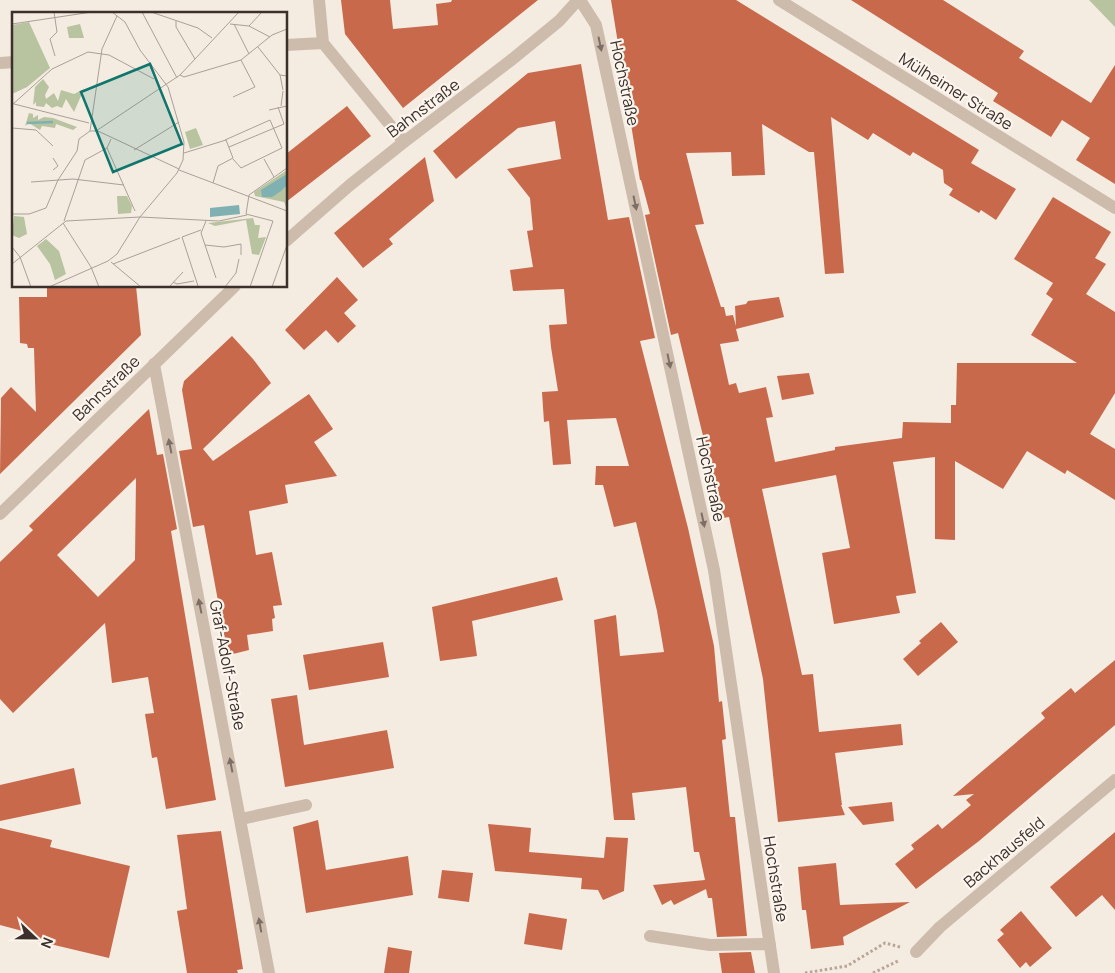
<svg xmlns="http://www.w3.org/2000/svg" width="1115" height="973" font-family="Manrope,sans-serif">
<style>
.green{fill:#b8c4a0}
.building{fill:#c8694b;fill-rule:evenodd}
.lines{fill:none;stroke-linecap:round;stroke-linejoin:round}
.path{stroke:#b9a596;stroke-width:3;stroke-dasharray:2.5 2.5;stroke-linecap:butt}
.minor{stroke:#cdbbac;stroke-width:12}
.oneway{fill:#7d6f65}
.labels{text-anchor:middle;stroke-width:4.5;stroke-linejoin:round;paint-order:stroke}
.street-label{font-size:16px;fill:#3b302b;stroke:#fbf5ee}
.inset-river{fill:none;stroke:#7fb0b2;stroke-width:2.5}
.inset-road{fill:none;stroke:#aaa098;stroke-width:1}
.view{fill:#0f766e;fill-opacity:0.15;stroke:#0f766e;stroke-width:2.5}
.inset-edge{fill:none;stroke:#3b302b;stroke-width:2.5}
</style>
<rect width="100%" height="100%" fill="#f4ebe1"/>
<path class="green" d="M1089 0H1115V27Z"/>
<path class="building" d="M341 0H390L393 29 438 25 436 4 451 2 452 0H538L403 108 345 34Z
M611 0H736L979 150 971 163 1016 189 996 220 981 210 979 213 949 195 953 189 944 183 943 170 913 152 910 156 873 133 868 140 831 117 844 273 825 274 814 152H809L762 124 765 175 732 176 731 152 686 153 704 224 695 225 721 307H724L726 316 733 315 736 326 735 306 746 304 748 301 779 297 784 317 736 329 739 341 720 344 729 385 736 383 739 393 766 387 773 417 766 418 775 462 835 450V447L902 438 903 422 951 423V405H956L957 363H1077L1031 335 1053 299 1046 294 1053 283 1014 259 1053 197 1111 232 1095 258 1106 264 1086 294 1115 312V393L1090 434 1115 449V500L1067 470 1065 474 1027 451 1003 489 955 461V540L935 539V457L893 462 916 593 896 596 900 613 834 624 822 553 850 548 836 475 762 489 802 675 813 674 819 732 901 724 903 745 835 753 842 805H841L845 815 778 822 763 679 729 517 723 518 678 333 671 335 645 215 650 214 641 180H640Z
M851 0H943L1024 51 1019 58 1091 103 1115 65V184L1076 160 1090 138 1062 120 1051 137 993 101 998 93Z
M581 64 608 220 629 217 655 338 640 341 688 528 714 646 719 702 722 701 726 739 722 740 730 817H735L747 936 717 937 712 898H708L706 889 674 905 671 900 662 905 653 885 705 880 699 852H694L686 787 632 793 635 820H614L594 620 616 615 620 656 664 652 657 611 636 522 614 527 603 485H595L596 466H629L616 418 567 420 571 464 553 465 549 421 544 422 542 392 558 391 551 347 549 325 567 324 564 289 513 291 510 270 533 267 527 231 533 230 530 198 507 169 561 159 555 121 518 128 456 179 433 151 528 73Z
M347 106 371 136 286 202V154Z
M425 157 434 201 389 239 393 244 363 268 334 233Z
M337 277 358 300 344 313 356 326 338 343 326 330 304 350 285 330Z
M47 286H136L141 335 0 474 1 398 11 387 36 412 34 348H28L27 344 20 343 19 297H47Z
M232 336 253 359 271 383 203 449 213 461 309 394 333 429 314 442 337 476 285 485 288 503 249 511 256 555 272 552 282 605 273 606 275 618 272 619 273 631 247 635 249 650 229 655 227 639H225L204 525 193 527 179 451 192 449 182 390 184 381Z
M809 373 814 394 782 400 777 376Z
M149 409 157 455 163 454 177 529 171 531 216 800 166 809 157 757 152 758 145 714 154 713 148 677 112 683 105 623 13 713 0 699V562L33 530 29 526ZM136 478 135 560 98 597 57 555Z
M557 577 563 600 472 621 477 656 440 661 432 607Z
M941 622 958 642 918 676 903 659 921 643 919 641Z
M383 642 389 677 309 690 303 655Z
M1115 660V725L979 841 916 889 895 864 914 849 911 845 938 824 942 829 971 805 966 800 974 794 953 796 1045 718 1041 713 1071 688 1075 693Z
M297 695 304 745 387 730 394 768 285 787 271 699Z
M74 768 81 804 0 821V785Z
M892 802 894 821 863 825 848 807Z
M318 820 326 870 408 856 413 895 306 913 293 827Z
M488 824 531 828 529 852 604 858 606 837 628 838 624 891 603 900 598 890 581 889 582 878 495 871Z
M0 828 52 840 50 847 130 866 109 958 29 939 30 933 0 925Z
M221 831 243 969 237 970 238 973H187L177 911 187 909 177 835Z
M1115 832V910L1102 895 1076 917 1050 887Z
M836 863 840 905 910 902 843 937 844 945 811 949 806 910H802L798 867Z
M442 870 473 873 469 902 438 898Z
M1021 911 1052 948 1030 967 1026 962 1020 968 997 940 1004 934 1000 930Z
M529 913 567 919 562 950 524 944Z
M388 947 412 951 409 973H384Z
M751 952 755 973H722L719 953Z"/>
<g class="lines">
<path class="path" d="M805 973 847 966 885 943 900 947
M873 973 900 960"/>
<path class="minor" d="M319 0 323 43 404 142
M580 0 596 25 714 570 774 973
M779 0 1115 208
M286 45 323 43
M0 63 14 62
M286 241 350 185 404 142 510 61 559 21 578 0
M154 364 269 973
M0 514 235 286
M241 819 306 805
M650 936 710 945 770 944
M916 952 940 927 1115 780"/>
</g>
<defs><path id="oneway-solid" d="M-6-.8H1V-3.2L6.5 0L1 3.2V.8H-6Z" transform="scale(1.25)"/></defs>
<g class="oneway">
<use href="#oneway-solid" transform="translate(600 44) rotate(78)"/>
<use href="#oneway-solid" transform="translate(635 203) rotate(78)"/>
<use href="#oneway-solid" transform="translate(669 361) rotate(78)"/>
<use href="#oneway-solid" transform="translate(170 446) rotate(-101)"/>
<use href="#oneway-solid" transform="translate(703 520) rotate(78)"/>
<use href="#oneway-solid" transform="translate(200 606) rotate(-101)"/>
<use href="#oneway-solid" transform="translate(231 765) rotate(-101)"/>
<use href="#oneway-solid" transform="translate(260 925) rotate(-100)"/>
</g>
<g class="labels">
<g class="street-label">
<text transform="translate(625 83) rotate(78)" y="6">Hochstraße</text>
<text transform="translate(956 91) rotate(32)" y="6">Mülheimer Straße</text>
<text transform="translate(423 108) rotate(-37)" y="6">Bahnstraße</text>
<text transform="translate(106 388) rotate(-44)" y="6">Bahnstraße</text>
<text transform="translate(711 479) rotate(78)" y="6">Hochstraße</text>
<text transform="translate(228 665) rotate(79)" y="6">Graf-Adolf-Straße</text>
<text transform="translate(1004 852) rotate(-40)" y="6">Backhausfeld</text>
<text transform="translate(776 879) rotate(81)" y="6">Hochstraße</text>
</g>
</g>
<g transform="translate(12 12)">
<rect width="275" height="275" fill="#f4ebe1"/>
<path d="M17 10 38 56 15 75 0 82V13ZM68 12 72 26H57L55 15ZM31 67 37 75 33 83 34 87 42 81 46 89 49 78 62 82 72 77 62 100 54 87 50 96 45 94 40 96 34 91 32 95 24 94V90L21 93 23 75ZM17 101 21 102V106L26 103V108L32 105 41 106 65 115 61 118 44 112 43 116 30 114 28 118 17 111 13 114ZM184 116 191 133 178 137 173 120ZM275 158V197L272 190 243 184 242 180ZM105 184H115L120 194 119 201 106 202ZM2 204 12 205 15 222 7 226 0 223ZM241 206 243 213H248L246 226 254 225 247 243 240 242 234 208 203 214 196 211ZM34 227 47 239 54 262 43 268 38 252 25 234Z" fill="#b8c4a0"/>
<path d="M275 162V173L269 179 260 185H250L249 178ZM227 193 228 202 198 205V196Z" fill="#7fb0b2"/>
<path class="inset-river" d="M15 111 41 110"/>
<path class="inset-road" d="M42 0 45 20 38 27 43 44M130 0 165 66M139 0 186 16 200 26M164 9V15L183 47M0 12 80 0M218 12 237 14 258 25M222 12 237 42M237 14 250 0M246 35 268 63 275 64M168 63 172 65 229 48 260 23 275 17M268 63 271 78M221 85 243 75 229 48M2 92 77 111M0 93 40 57 76 40 97 43 142 67M269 94 271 79M257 98 275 94M0 116 24 118 41 134M78 119 90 37 105 4M78 119H86L167 157M84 119 168 63 227 0M213 128 258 108 270 136 229 156 221 147M217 135 272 112 266 95M95 136 123 199M122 138 167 110M172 141 214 128 221 146 206 154 201 171M252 147 262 165M41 158 46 154 41 146M167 158 275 199M19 170 61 167 112 173M0 202H17L34 196 46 168 65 139 67 127 78 119M52 209 73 148 95 136 99 127M194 209 189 221 204 266M51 211 79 255M193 233 212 235 229 232V243M0 235 8 245 19 275M99 250 129 275M0 252 54 209 128 205 207 209 235 203M101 252 168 226M79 255 87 275M161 270 165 272 182 269M186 274 170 225 189 218M37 275 96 249 105 242 128 205 165 161 171 148 172 130 156 75 128 38 113 10 100 0M157 275 171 260M213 275 224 261 227 247M238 275 261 209 234 202 237 183 275 156M260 275 275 233"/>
<path class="view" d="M138 52 170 132 101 160 69 80Z"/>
<rect width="275" height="275" class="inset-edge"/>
</g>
<g transform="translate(35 938) rotate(112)" stroke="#fbf5ee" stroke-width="4" paint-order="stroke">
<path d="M0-4L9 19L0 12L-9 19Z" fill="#3b302b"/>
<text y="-8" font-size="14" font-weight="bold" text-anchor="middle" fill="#3b302b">N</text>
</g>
</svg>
